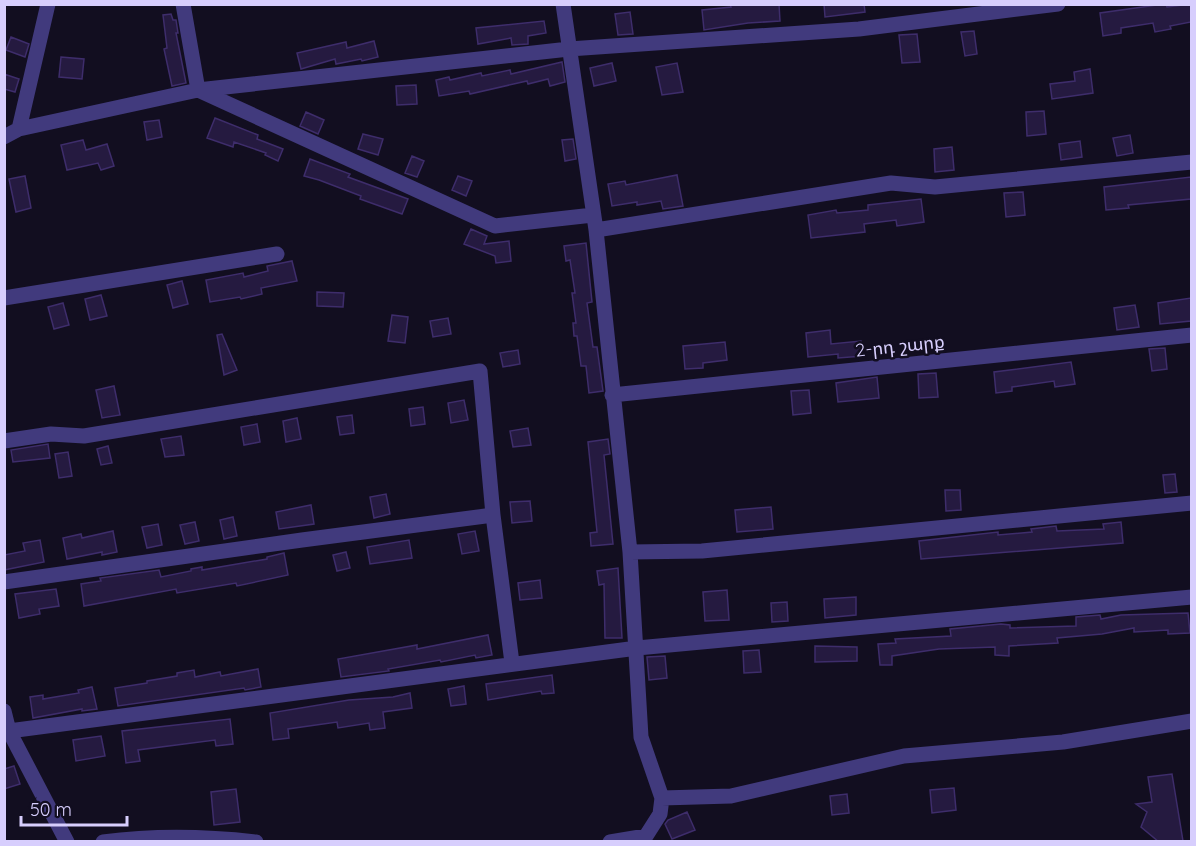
<svg xmlns="http://www.w3.org/2000/svg" width="1196" height="846" font-family="Quicksand,'Noto Sans Armenian',sans-serif">
<style>
.building{fill:#251a40;stroke:#3e2d6b;stroke-width:1.5}
.lines{fill:none;stroke-linecap:round;stroke-linejoin:round}
.minor{stroke:#413a7d;stroke-width:15}
.labels{text-anchor:middle;stroke-width:5;stroke-linejoin:round;paint-order:stroke}
.street-label{font-size:18px;fill:#d7cefd;stroke:#120e20}
</style>
<rect width="100%" height="100%" fill="#120e20"/>
<path class="building" d="M730 4H779L780 21 748 23 704 30 702 10 731 7Z
M824 4H864L865 12 825 17Z
M1164 4H1166L1167 7 1191 4V22L1170 26 1171 29 1155 32 1153 23 1121 28V33L1103 36 1100 13Z
M630 12 633 34 618 35 615 14Z
M171 14 173 20H176L178 33H176L186 83 172 86 164 49 167 48 163 15Z
M544 21 546 33 528 36V44L512 45 511 38 478 44 476 28Z
M974 31 977 54 965 56 961 32Z
M917 34 920 62 902 63 899 35Z
M11 37 29 44 25 57 6 50Z
M374 41 378 57 362 61 361 59 336 64 335 59 301 69 297 53 346 42 347 48Z
M61 57 84 59 82 79 59 77Z
M562 62 565 82 550 86 548 79 528 84 527 81 470 94 469 91 439 96 436 80 449 77 450 80 481 73 482 76 510 70 511 74Z
M612 63 616 81 594 86 590 68Z
M677 63 683 92 662 95 656 67Z
M1090 69 1093 93 1052 99 1050 84 1075 81 1074 72Z
M4 74 19 79 15 92 4 89Z
M416 85 417 104 397 105 396 86Z
M1044 111 1046 134 1027 136 1026 112Z
M306 112 324 120 318 134 300 126Z
M215 118 258 135 257 139 283 149 278 161 265 155 266 153 234 142 233 147 207 138Z
M159 120 162 137 147 140 144 122Z
M363 134 383 139 378 155 358 149Z
M1130 135 1133 153 1117 156 1113 138Z
M573 139 576 159 565 161 562 140Z
M83 140 86 150 107 144 114 166 101 170 98 163 67 170 61 145Z
M1080 141 1082 157 1061 160 1059 144Z
M952 147 954 170 935 172 934 149Z
M412 156 424 161 417 177 405 173Z
M310 159 350 174 348 177 408 199 402 214 360 199 361 196 319 180 304 176Z
M677 175 683 206 663 209 661 201 637 205V202L612 206 608 184 625 181 626 185Z
M25 176 31 208 16 212 9 179Z
M458 176 472 181 466 196 452 190Z
M1191 177V199L1128 205 1129 208 1106 210 1104 187Z
M1023 192 1025 215 1006 217 1004 193Z
M921 199 924 222 897 226 896 220 864 224 865 232 811 238 808 215 836 210 837 213 868 210V205Z
M471 229 487 236 484 244 509 241 511 261 496 263 495 256 464 244Z
M586 243 592 302 587 303 593 347H597L603 391 589 393 586 366H581L577 336H574L573 323H576L572 293H575L570 260 566 261 564 246Z
M292 261 297 281 261 288 262 294 241 299 240 297 210 302 206 280 243 273 244 277 268 271 267 266Z
M182 281 188 304 173 308 167 285Z
M317 292 344 293 343 307 317 306Z
M101 295 107 316 90 320 85 299Z
M1191 298V321L1160 324 1158 303Z
M63 303 69 325 54 329 48 307Z
M1135 305 1139 327 1117 330 1114 308Z
M392 315 408 317 405 343 388 341Z
M448 318 451 334 433 337 430 321Z
M830 330 831 344 861 341 863 356 838 358V354L808 357 806 333Z
M222 334 237 370 224 375 217 335Z
M725 342 727 360 703 363V368L685 369 683 346Z
M1165 348 1167 369 1152 371 1149 349Z
M518 350 520 364 503 367 500 353Z
M1071 362 1075 384 1055 387 1054 381 1012 387V391L996 393 994 372Z
M936 373 938 397 919 398 918 374Z
M877 377 879 398 838 402 836 383Z
M114 386 120 415 102 418 96 390Z
M809 390 811 413 793 415 791 391Z
M464 400 468 420 451 423 448 403Z
M423 407 425 424 411 426 409 409Z
M352 415 354 433 340 435 337 417Z
M297 418 301 439 286 442 283 421Z
M257 424 260 442 244 445 241 427Z
M528 428 531 445 513 447 510 431Z
M181 436 184 455 165 457 161 439Z
M608 439 610 454 604 455 613 544 591 546 590 533 597 532 588 442Z
M48 444 50 458 13 462 11 450Z
M108 446 112 463 101 465 97 449Z
M68 452 72 476 59 478 55 454Z
M1175 474 1177 492 1165 493 1163 475Z
M945 490H960L961 510 946 511Z
M386 494 390 514 374 518 370 497Z
M530 501 532 521 512 523 510 502Z
M311 505 314 524 279 529 276 512Z
M771 507 773 529 737 532 735 510Z
M233 517 237 536 224 539 220 520Z
M195 522 199 541 185 544 180 525Z
M1121 522 1123 543 921 559 919 541 998 532V535L1032 532 1031 529 1056 526 1057 531 1104 529 1103 524Z
M158 524 162 545 147 548 142 527Z
M113 531 117 552 102 555V552L67 559 63 538 81 534 82 538Z
M475 531 479 551 462 554 458 534Z
M40 540 44 562 4 570V555L25 551 23 543Z
M409 540 412 558 370 564 367 547Z
M346 552 350 568 337 571 333 555Z
M284 553 288 575 237 586 236 583 177 593 176 589 84 606 81 584 101 581 100 578 159 570 161 577 191 571V569L202 567V570L267 559V557Z
M618 568 622 638H605L604 584 599 585 597 571Z
M540 580 542 598 520 600 518 583Z
M56 589 59 606 39 609 40 614 19 618 15 594Z
M727 590 729 620 705 621 703 592Z
M856 597V615L825 618 824 599Z
M787 602 788 621 772 622 771 603Z
M1188 613 1190 633 1168 634V630L1134 632V628L1102 634 1057 638 1058 643 1009 646V656L995 655V647L939 649 892 656V665H880L878 644 896 643 895 639 951 636 950 629 1001 624 1010 625V628L1076 626V617L1100 615 1101 619 1121 615Z
M488 635 492 655 476 658 475 655 441 662 440 660 388 669 389 671 341 677 338 659 417 645V649Z
M815 646 857 647V661L815 662Z
M759 650 761 672 744 673 743 651Z
M665 656 667 678 649 680 647 657Z
M258 669 261 687 245 690 244 688 118 706 115 688 147 683V681L177 676V673L194 670 195 677 220 672 221 676Z
M552 675 554 693 542 694 541 691 488 700 486 684Z
M464 686 466 704 451 706 448 689Z
M92 687 97 709 82 711V709L33 718 30 697 43 695V699L79 693 78 690Z
M410 693 412 708 383 712 385 728 370 730 369 723 338 728 337 722 288 729 289 738 273 740 270 713 349 700 393 697Z
M230 719 233 744 216 746 215 740 138 750 140 761 126 763 122 731Z
M101 736 105 756 76 761 73 740Z
M14 766 20 784 4 789V769Z
M1172 774 1183 841 1159 842 1141 827 1147 812 1136 804 1152 802 1148 777Z
M954 788 956 810 932 813 930 790Z
M236 789 240 822 214 825 211 792Z
M847 794 849 813 832 815 830 796Z
M687 812 695 830 672 839 665 824 668 820Z"/>
<g class="lines">
<path class="minor" d="M183 4 198 90 495 226 593 215
M563 4 596 230 630 552 641 737 662 798 731 796 904 756 1063 742 1192 721
M19 129 198 90 569 49 859 29 1058 4
M4 137 19 129 48 4
M596 230 891 183 935 187 1192 162
M4 298 277 254
M612 395 1192 335
M4 441 51 434 84 436 480 371 493 515 512 663
M630 552 702 551 1192 503
M4 582 302 540 493 515
M4 711 9 731 67 842
M9 731 637 648 1192 597
M103 842C156 835 203 836 256 842
M610 842 646 836 660 814 662 798"/>
</g>
<g class="labels">
<g class="street-label">
<text transform="translate(900 346) rotate(-6)" y="6">2-րդ շարք</text>
</g>
</g>
<rect width="1196" height="846" fill="none" stroke="#d7cefd" stroke-width="12"/>
<path d="M21 816v9h106v-9" fill="none" stroke="#d7cefd" stroke-width="3"/>
<text x="30" y="816" font-size="18" fill="#d7cefd" stroke="#120e20" stroke-width="4.5" paint-order="stroke">50 m</text>
</svg>
